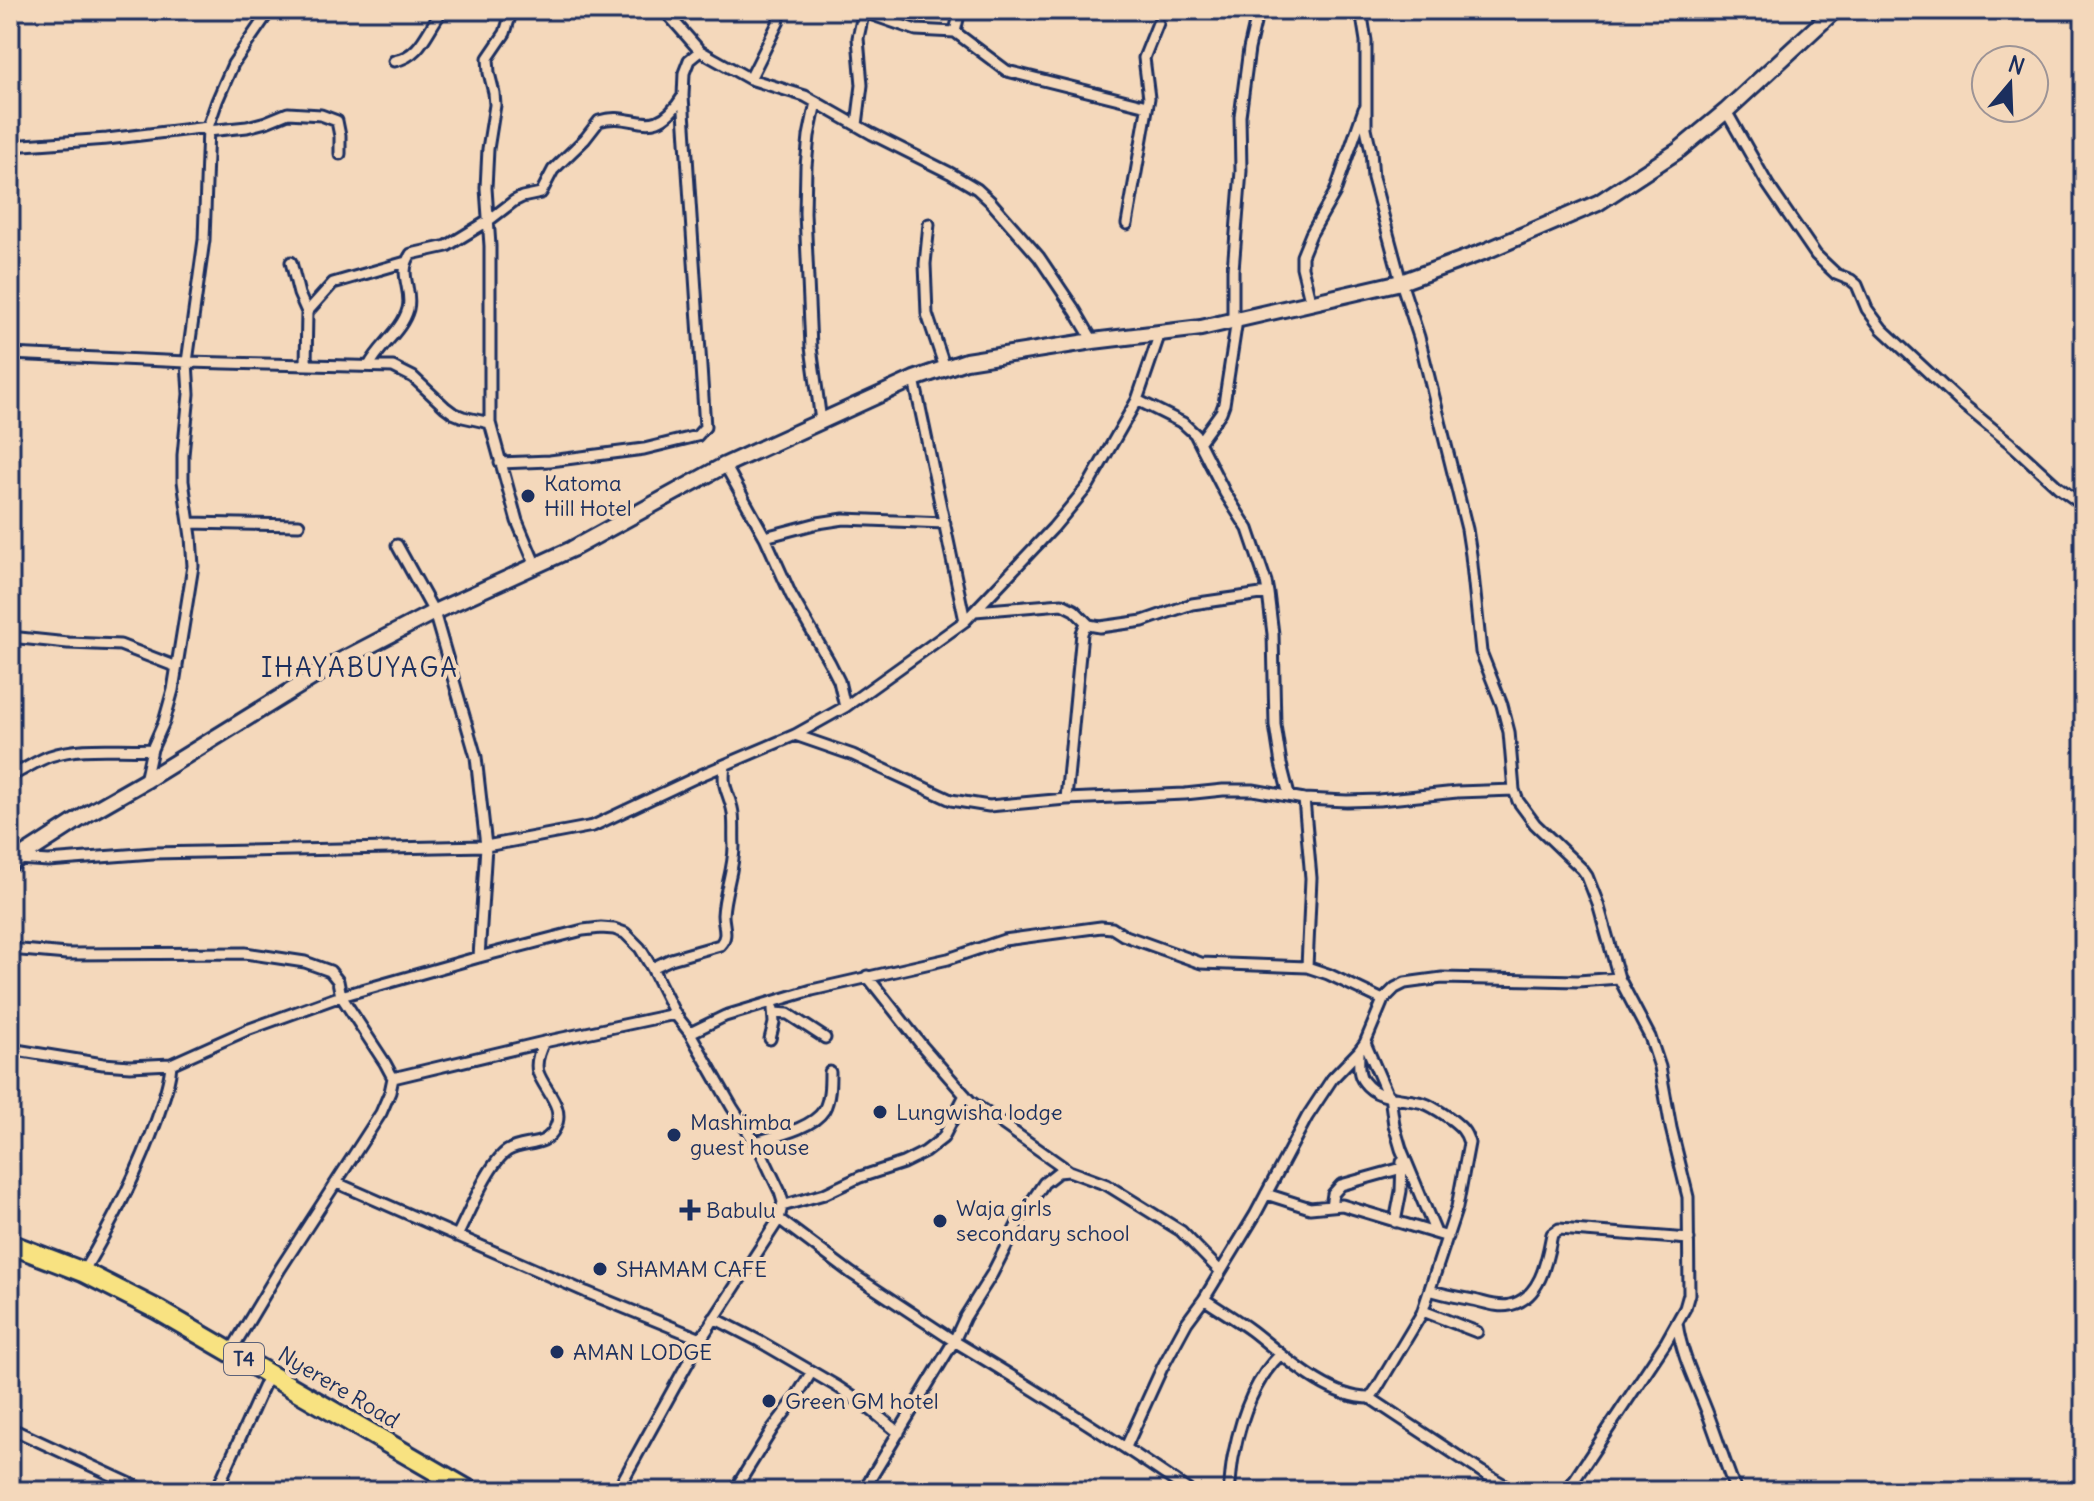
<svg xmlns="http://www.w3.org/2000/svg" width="2094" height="1501" font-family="Delius,sans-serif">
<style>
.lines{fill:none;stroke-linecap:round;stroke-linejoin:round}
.street-casing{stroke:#1b2f5e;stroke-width:15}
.secondary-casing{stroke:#1b2f5e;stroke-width:20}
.highway-casing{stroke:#1b2f5e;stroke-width:24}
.street{stroke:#f4d8bb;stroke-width:9}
.secondary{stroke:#f4d8bb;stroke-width:14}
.highway{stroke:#f8e281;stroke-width:18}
.poi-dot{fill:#1b2f5e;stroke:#f4d8bb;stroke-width:3}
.labels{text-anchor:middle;stroke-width:8;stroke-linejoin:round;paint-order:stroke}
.shield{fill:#f4d8bb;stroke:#5c627a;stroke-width:2}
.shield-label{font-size:20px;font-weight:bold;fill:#1b2f5e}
.poi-label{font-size:22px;fill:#1b2f5e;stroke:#f4d8bb;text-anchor:start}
.street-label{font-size:22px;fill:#1b2f5e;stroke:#f4d8bb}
.quarter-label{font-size:26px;letter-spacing:2px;fill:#1b2f5e;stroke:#f4d8bb}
</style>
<rect width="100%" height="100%" fill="#f4d8bb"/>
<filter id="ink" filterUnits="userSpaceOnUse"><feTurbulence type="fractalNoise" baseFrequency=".0125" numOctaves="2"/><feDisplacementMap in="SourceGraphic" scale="16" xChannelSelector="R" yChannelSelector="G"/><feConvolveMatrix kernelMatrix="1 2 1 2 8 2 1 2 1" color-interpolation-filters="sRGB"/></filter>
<g filter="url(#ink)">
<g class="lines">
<defs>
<path id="street" d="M512 10 505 33 488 58 489 73 494 93 495 105 488 149 486 188 490 246V423L517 521 536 566
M664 10 700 51 750 79 805 96 872 134 950 173 977 189 990 201 1039 257 1076 312 1093 341
M1361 10 1366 41V128L1371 151 1373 178 1401 282 1419 337 1467 529 1471 555 1481 652 1502 705 1509 732 1514 790 1518 801 1535 824 1582 869 1587 876 1598 904 1619 978 1650 1037 1660 1067 1671 1128 1688 1197 1689 1294 1685 1308 1666 1342 1567 1491
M864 12 916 30 955 32 1007 71 1147 106
M955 32 960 10
M394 61C422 56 427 29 443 10
M750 79 778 23 781 10
M816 102 809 136 806 166 805 213 811 347 821 421
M1726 111 1768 185 1816 255 1836 274 1851 280 1857 285 1867 309 1882 329 1959 401 2010 443 2058 487 2084 506
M857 125 862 85 858 38 864 10
M208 131 247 127 266 122 288 113 321 115 337 121 340 136V154
M10 146 107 139 208 127
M10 166 11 146
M929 224 925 264 927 314 945 368
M1127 224 1149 98 1144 58 1158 23
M291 262 299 294 307 312 306 365
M1311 304 1302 267V256L1311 234 1335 192 1364 109
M307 312 333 283 406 262
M1233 321V270L1241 171 1240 116 1249 49 1258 10
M10 354 187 362 393 367 413 377 445 407 453 413 463 417 490 423
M369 366C379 346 402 331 408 309 413 289 397 274 411 254L447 246 488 221 514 201 522 197 541 193 553 170 585 139 599 121C634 109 653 145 683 96
M914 379 965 621
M1137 400 1183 423 1195 434 1225 493 1248 529 1266 582 1268 593 1273 634 1275 725 1281 764 1289 795
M1200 441 1221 412 1224 404 1237 320
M500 463 550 461 644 449 697 436 705 427 683 96 684 73 689 60 700 51
M725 465 765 537 791 595 830 663 839 681 845 707
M189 523 299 525
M765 537 818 523 844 519 945 523
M397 545 434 612 476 757 486 846 479 957
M975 611 1062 604 1074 610 1089 625 1100 627 1143 621 1192 604 1268 593
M10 637 68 643 120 645 177 667
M795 735 853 755 951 800 989 806 1066 799 1185 794 1223 790H1253L1304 799 1347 801 1379 800 1457 792 1514 790
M10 776C24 770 36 761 50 756 82 745 119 751 152 749
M145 781 152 749 164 722 173 690 193 566 191 537 183 481V455L189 394 187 362 204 240 208 127 217 101 233 64 270 10
M1066 799 1082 633 1086 623
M1304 799 1311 878 1307 967
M18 859 48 861 153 853 486 846 593 826 701 775 795 735 845 707 965 621 1053 528 1088 486 1137 400 1160 333
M10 949 67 954 245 953 305 962 330 971 338 981 341 996 385 1063 393 1078 390 1092 381 1113 280 1269 231 1351
M867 976 923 1047 970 1101 1069 1171
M774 1013 788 1014 825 1038
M690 1033 725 1016 812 990 948 959 1004 940 1101 927 1112 928 1123 935 1201 963 1307 967 1328 974 1383 1000
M770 1039 774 1023 773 1009
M1365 1043 1388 1096
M10 1049 103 1064 130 1066 171 1064 247 1030 341 996 479 957 583 930 601 928 614 929 625 933 640 948 652 968 671 959 720 945C729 936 723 926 723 915 724 892 734 870 734 846 733 834 735 819 732 808 727 788 722 788 725 765
M393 1078 544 1042 675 1014
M1390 1096 1394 1125 1401 1149 1436 1233
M755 1142C775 1136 812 1129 824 1110 830 1099 830 1084 830 1072
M337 1183 586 1292 701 1339
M1266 1194 1310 1208 1342 1205 1448 1237
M782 1206 824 1194 860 1177 903 1163 925 1152 943 1138 965 1095
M1331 1206 1333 1194 1341 1185 1402 1168
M779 1219 851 1273 954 1341 863 1491
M1395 1222 1401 1191 1402 1162
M457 1236C468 1215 488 1164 507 1151 524 1140 545 1149 555 1128 566 1107 544 1090 538 1072 535 1062 540 1050 544 1042
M83 1272C112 1223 138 1173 157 1119 163 1100 170 1083 171 1064
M1430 1290C1444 1295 1458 1297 1473 1300 1484 1302 1498 1308 1510 1305 1541 1298 1547 1260 1552 1234L1559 1229 1689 1239
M1204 1299C1220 1310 1236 1319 1252 1331 1283 1355 1328 1399 1370 1398L1377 1388 1422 1313 1457 1207 1469 1143C1466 1131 1460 1126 1451 1119 1442 1113 1433 1106 1423 1103 1404 1098 1377 1100 1364 1082 1357 1074 1359 1061 1359 1051
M1423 1311 1477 1332
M714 1318 759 1341 838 1387 865 1405 899 1433
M1677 1323C1682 1360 1700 1390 1712 1425 1720 1447 1727 1469 1736 1491
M1370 1398 1482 1472 1515 1491
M10 1428 146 1491
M1126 1447 1162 1368 1187 1322 1204 1299 1255 1215 1307 1117 1332 1079 1359 1051 1365 1043 1383 1000 1395 988 1405 983 1442 978 1578 981 1619 978
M216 1491 269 1374
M617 1491 701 1339 779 1219 783 1202 780 1192 761 1152 732 1107 690 1033 675 1014 652 968
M734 1491 773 1428 793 1402 811 1373
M1189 1491C1113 1438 1034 1389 954 1341L965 1317 992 1274 1021 1217 1044 1183 1058 1172 1069 1171 1107 1185 1181 1231 1220 1271
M1229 1491C1231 1478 1231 1465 1234 1453 1241 1418 1254 1380 1280 1355"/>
<path id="secondary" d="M10 864 89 813 145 781 336 663 434 612 572 549 725 465 914 379 966 361 1093 341 1201 328 1401 282 1486 251 1598 203 1679 150 1726 111 1835 10"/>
<path id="highway" d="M10 1244 83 1272 158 1310 470 1491"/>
</defs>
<use href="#street" class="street-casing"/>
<use href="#secondary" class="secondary-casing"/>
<use href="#highway" class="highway-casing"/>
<use href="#street" class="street"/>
<use href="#secondary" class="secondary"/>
<use href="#highway" class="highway"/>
</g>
</g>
<g class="poi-dot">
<circle cx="528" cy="496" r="8"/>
<circle cx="880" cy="1112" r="8"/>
<circle cx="674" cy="1135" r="8"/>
<path d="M686 1198h8v8h8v8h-8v8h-8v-8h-8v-8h8z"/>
<circle cx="940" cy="1221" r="8"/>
<circle cx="600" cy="1269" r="8"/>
<circle cx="557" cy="1352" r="8"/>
<circle cx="769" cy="1401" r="8"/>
</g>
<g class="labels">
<rect class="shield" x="224" y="1343" width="40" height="32" rx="6"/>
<g class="shield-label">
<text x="244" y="1366">T4</text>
</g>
<g class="poi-label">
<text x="544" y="491">Katoma<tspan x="544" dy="25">Hill Hotel</tspan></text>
<text x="896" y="1120">Lungwisha lodge</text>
<text x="690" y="1130">Mashimba<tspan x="690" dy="25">guest house</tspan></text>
<text x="956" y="1216">Waja girls<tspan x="956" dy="25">secondary school</tspan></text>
<text x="706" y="1218">Babulu</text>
<text x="616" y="1277">SHAMAM CAFE</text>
<text x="573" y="1360">AMAN LODGE</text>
<text x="785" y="1409">Green GM hotel</text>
</g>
<g class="street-label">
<text transform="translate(339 1387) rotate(31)" y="8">Nyerere Road</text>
</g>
<g class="quarter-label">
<text x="360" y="677">IHAYABUYAGA</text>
</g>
</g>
<rect width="2094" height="1501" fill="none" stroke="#f4d8bb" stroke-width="40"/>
<rect x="20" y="20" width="2054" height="1461" fill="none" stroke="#1b2f5e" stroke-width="3" filter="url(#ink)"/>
<g transform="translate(2010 84) rotate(19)"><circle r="38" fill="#f4d8bb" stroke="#9d9496" stroke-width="2"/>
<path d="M0-6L14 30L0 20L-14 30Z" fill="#1b2f5e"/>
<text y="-12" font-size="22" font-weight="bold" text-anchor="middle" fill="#1b2f5e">N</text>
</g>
</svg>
